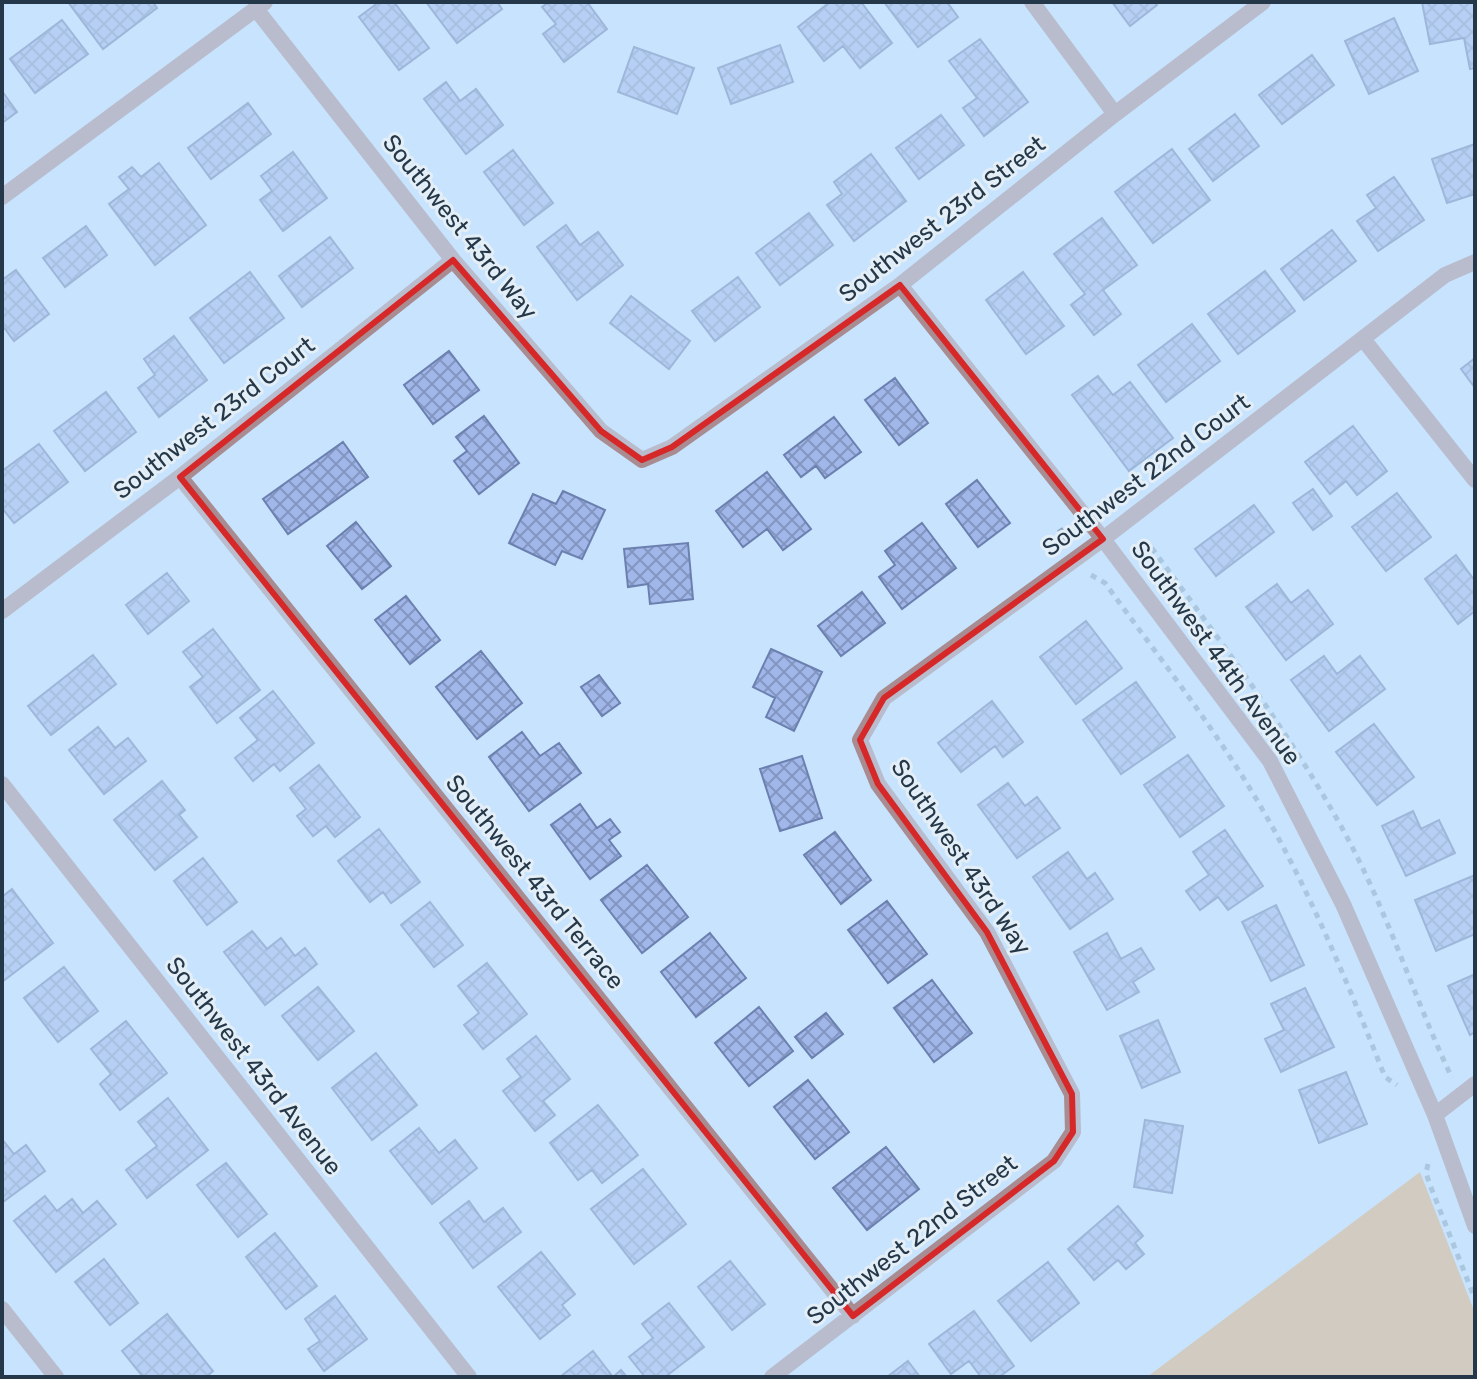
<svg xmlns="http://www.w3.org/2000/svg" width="1477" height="1379" font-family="Rubik,sans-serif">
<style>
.grass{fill:#dfae7b}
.building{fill:url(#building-cross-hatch);stroke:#6c80af;stroke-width:2}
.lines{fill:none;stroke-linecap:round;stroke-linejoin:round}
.path{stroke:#8ba4bb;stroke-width:5;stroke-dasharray:6 6;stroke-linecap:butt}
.street{stroke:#a88c91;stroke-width:16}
.marked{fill:none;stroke:#d62828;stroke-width:6;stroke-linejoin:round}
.labels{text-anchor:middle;stroke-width:6;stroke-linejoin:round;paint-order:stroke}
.street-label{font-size:24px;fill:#253849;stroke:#e4eef6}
</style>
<defs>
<pattern id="building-cross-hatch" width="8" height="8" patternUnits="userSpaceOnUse" patternTransform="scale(2)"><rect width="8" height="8" fill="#a1b7ea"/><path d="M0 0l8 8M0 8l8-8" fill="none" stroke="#8396c0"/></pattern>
</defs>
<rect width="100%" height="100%" fill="#c7e3fd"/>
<path class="grass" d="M1420 1172 1475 1313V1377H1147Z"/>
<path class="building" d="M68 2H153L157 8 103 49Z
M379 2H394L429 48 399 70 359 17Z
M426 2H497L502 9 457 43Z
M549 2H587L607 29 564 62 543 34 556 24 542 7Z
M830 2H861L892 43 860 68 843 46 824 61 798 27Z
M884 2H947L958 17 918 47Z
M1112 2H1155L1157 5 1130 26Z
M1422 2H1475V68L1470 69 1464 38 1430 44Z
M1394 18 1418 71 1369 94 1345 41Z
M62 20 88 54 35 93 10 59Z
M980 39 1028 102 984 136 963 108 977 98 949 61Z
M780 45 793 82 731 104 718 68Z
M634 47 694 68 677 114 618 92Z
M1312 55 1334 85 1282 124 1259 95Z
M446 82 460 101 476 89 503 125 466 154 424 99Z
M2 91 17 112 2 123Z
M248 103 271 134 211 179 188 148Z
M1235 114 1259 146 1213 181 1189 149Z
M941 115 964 145 919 179 896 148Z
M1475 144V194L1447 203 1432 159Z
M1172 149 1210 200 1153 243 1115 192Z
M513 150 553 203 524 225 484 172Z
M293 152 327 198 283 231 260 200 272 191 261 176Z
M871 154 906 201 854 241 827 205 842 194 834 182Z
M159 163 206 225 155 265 109 204 129 189 119 177 132 167 141 177Z
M1394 177 1424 220 1378 251 1357 221 1376 208 1367 195Z
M809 213 833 245 780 285 756 253Z
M1102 218 1137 265 1103 290 1121 314 1094 335 1071 305 1085 294 1054 254Z
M566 225 580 245 598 232 623 265 577 300 537 247Z
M86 226 107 255 65 287 43 258Z
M1332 230 1356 261 1304 300 1281 269Z
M330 237 353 268 302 307 279 276Z
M16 270 49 314 14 341 2 325V280Z
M1265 271 1295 311 1238 354 1208 314Z
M250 272 284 318 224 363 190 318Z
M1023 272 1064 326 1026 354 986 300Z
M738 277 760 307 715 341 692 311Z
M631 296 690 341 669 369 610 323Z
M1192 324 1220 361 1166 402 1138 365Z
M174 336 207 380 159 417 138 388 155 375 144 359Z
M449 351 479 390 433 424 404 385Z
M1475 358V388L1461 369Z
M1098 376 1113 395 1130 382 1173 438 1129 471 1072 395Z
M895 378 928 423 899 445 865 400Z
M106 392 136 432 85 471 54 431Z
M484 416 519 463 479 494 454 461 467 451 456 437Z
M834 417 861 452 825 478 816 466 801 477 784 455Z
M1353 426 1387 471 1357 495 1346 481 1330 494 1305 462Z
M343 442 368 477 288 534 263 499Z
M39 444 68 482 14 523 2 508V471Z
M767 472 811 529 783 550 767 529 743 547 716 511Z
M977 480 1010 523 978 547 946 504Z
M1313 489 1332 516 1313 530 1293 503Z
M563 491 605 510 582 559 562 551 555 565 509 543 533 494 556 504Z
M1397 493 1431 537 1386 571 1352 527Z
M1254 505 1274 532 1216 576 1195 549Z
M356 522 391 566 362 589 327 546Z
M922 523 956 568 902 609 879 577 895 565 885 551Z
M688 543 693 599 650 604 648 584 628 587 624 549Z
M1456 555 1475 581V611L1458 624 1425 579Z
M167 573 189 601 148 634 126 605Z
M1277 584 1291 603 1308 590 1333 624 1286 660 1246 607Z
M862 592 885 623 841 656 818 626Z
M406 596 440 640 410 664 375 620Z
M1086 621 1122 668 1076 704 1040 657Z
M213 629 260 690 217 723 190 687 203 677 183 652Z
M771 649 822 672 794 731 766 717 775 698 753 687Z
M481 651 522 703 477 739 436 687Z
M93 655 116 684 51 735 28 706Z
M1324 656 1337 674 1360 656 1385 689 1329 731 1291 680Z
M599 675 620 703 602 716 581 687Z
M1136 682 1175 737 1121 774 1083 720Z
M273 691 314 743 280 771 274 764 253 781 235 758 258 740 240 718Z
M992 701 1023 742 1003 757 995 746 961 772 938 743Z
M1374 724 1414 777 1377 805 1336 752Z
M98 727 115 748 128 738 146 761 104 794 69 750Z
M522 732 540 756 559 743 581 773 529 811 489 757Z
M1188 755 1224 806 1180 837 1144 785Z
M802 756 822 818 780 831 760 769Z
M319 765 360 817 335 837 326 826 313 836 297 816 306 809 290 788Z
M162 781 185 810 179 815 197 837 155 870 114 820Z
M1008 783 1025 806 1037 797 1060 828 1017 858 978 805Z
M580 804 597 828 610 819 620 832 609 840 621 856 590 879 551 825Z
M1413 811 1421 829 1439 820 1455 853 1406 876 1382 826Z
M379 829 420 882 391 903 383 892 370 902 338 861Z
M1225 830 1263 886 1228 910 1218 897 1200 910 1186 891 1209 875 1193 852Z
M835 832 871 880 841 904 804 855Z
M1068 852 1087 879 1095 873 1113 899 1070 929 1033 877Z
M203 858 237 902 207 925 174 881Z
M647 865 688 917 642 953 601 900Z
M1475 875V934L1436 951 1415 900Z
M12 889 53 943 2 982V897Z
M887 901 927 954 888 983 848 930Z
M430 902 463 945 434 967 401 925Z
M1276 905 1304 965 1271 981 1242 922Z
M252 931 267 949 281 938 295 956 305 948 317 964 265 1005 224 952Z
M710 933 746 978 696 1017 661 972Z
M1107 933 1121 959 1141 948 1154 969 1133 982 1139 992 1107 1010 1074 952Z
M487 963 527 1014 483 1049 464 1025 479 1013 458 986Z
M64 967 98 1011 58 1042 24 998Z
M1475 974V1032L1470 1035 1448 986Z
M932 980 972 1033 934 1062 894 1008Z
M318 987 354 1031 318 1060 282 1016Z
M1305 988 1334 1047 1281 1072 1265 1039 1284 1030 1271 1004Z
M759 1007 793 1051 749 1086 715 1043Z
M826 1013 843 1034 812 1058 795 1037Z
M1158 1020 1180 1072 1142 1088 1120 1036Z
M126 1021 167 1073 120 1110 100 1084 111 1074 91 1049Z
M536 1036 570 1079 543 1101 555 1115 535 1131 503 1091 521 1077 507 1059Z
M376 1053 417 1105 372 1140 332 1088Z
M1346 1072 1367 1124 1319 1143 1299 1090Z
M808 1080 849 1132 815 1159 774 1107Z
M168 1098 208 1150 147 1198 126 1170 157 1146 138 1122Z
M598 1105 638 1155 602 1183 592 1170 578 1180 550 1143Z
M1145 1120 1183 1126 1172 1193 1134 1187Z
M419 1128 439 1153 455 1140 477 1168 432 1204 390 1151Z
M2 1139 14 1154 26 1145 45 1171 3 1202Z
M886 1147 919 1189 867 1230 833 1188Z
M226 1163 267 1214 238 1237 197 1185Z
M643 1169 686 1224 634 1264 591 1209Z
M45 1196 57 1211 72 1199 83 1213 97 1201 116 1224 56 1272 14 1221Z
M469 1201 484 1222 503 1208 521 1232 473 1268 440 1223Z
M1118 1206 1143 1236 1135 1243 1144 1254 1126 1269 1118 1260 1094 1280 1068 1249Z
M275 1233 317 1286 286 1309 246 1257Z
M541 1252 575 1294 562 1305 570 1315 540 1339 498 1287Z
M104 1259 138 1303 110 1325 75 1282Z
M730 1261 765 1304 732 1330 698 1287Z
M1048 1262 1079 1303 1031 1341 998 1301Z
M335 1296 367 1339 324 1371 308 1349 320 1341 305 1319Z
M669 1303 704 1347 665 1377H645L629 1357 653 1338 642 1324Z
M974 1311 1014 1366 999 1377H981L969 1361 951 1374 929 1344Z
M167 1314 213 1371 206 1377H143L122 1351Z
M593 1351 613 1377 621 1370 627 1377H560Z
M908 1361 920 1377H887Z"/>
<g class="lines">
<path class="path" d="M1065 542 1058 533 1067 527
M1141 543 1151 547C1221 642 1292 735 1348 839 1389 916 1415 1000 1452 1078
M1091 575 1105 583C1158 656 1215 728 1261 807 1311 893 1348 984 1385 1077L1397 1085
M1428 1164 1426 1173 1430 1185 1475 1299"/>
<path class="street" d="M1032 2 1115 114
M256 9 453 260 601 431 642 460 672 447 900 285 1115 114 1263 2
M2 197 265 2
M900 285 1103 539 1270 761 1343 904 1435 1115 1475 1226
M1363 339 1475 480
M180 477 853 1316
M2 611 180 477 453 260
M2 784 469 1377
M1435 1115 1475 1084
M2 1309 56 1377
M772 1377 1054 1161 1073 1132 1072 1094 987 932 878 784 860 740 884 698 1103 539 1445 275 1475 262"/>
</g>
<path d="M0 0H1477V1379H0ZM453 260 601 431 642 460 672 447 900 285 1103 539 884 698 860 740 878 784 987 932 1072 1094 1073 1132 1054 1161 853 1316 180 477Z" fill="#c7e3fd" fill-opacity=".55" fill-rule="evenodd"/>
<path class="marked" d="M453 260 601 431 642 460 672 447 900 285 1103 539 884 698 860 740 878 784 987 932 1072 1094 1073 1132 1054 1161 853 1316 180 477Z"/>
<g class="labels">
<g class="street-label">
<text transform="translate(942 219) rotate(-38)" y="8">Southwest 23rd Street</text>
<text transform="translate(460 227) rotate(51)" y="8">Southwest 43rd Way</text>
<text transform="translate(214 418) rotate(-38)" y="8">Southwest 23rd Court</text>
<text transform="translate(1146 475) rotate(-37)" y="8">Southwest 22nd Court</text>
<text transform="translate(1216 653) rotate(54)" y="8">Southwest 44th Avenue</text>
<text transform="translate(961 857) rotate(56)" y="8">Southwest 43rd Way</text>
<text transform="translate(535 882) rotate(51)" y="8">Southwest 43rd Terrace</text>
<text transform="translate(254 1066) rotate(52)" y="8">Southwest 43rd Avenue</text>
<text transform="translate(912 1240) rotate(-38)" y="8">Southwest 22nd Street</text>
</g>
</g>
<rect width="1477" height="1379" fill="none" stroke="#253849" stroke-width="8"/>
</svg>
